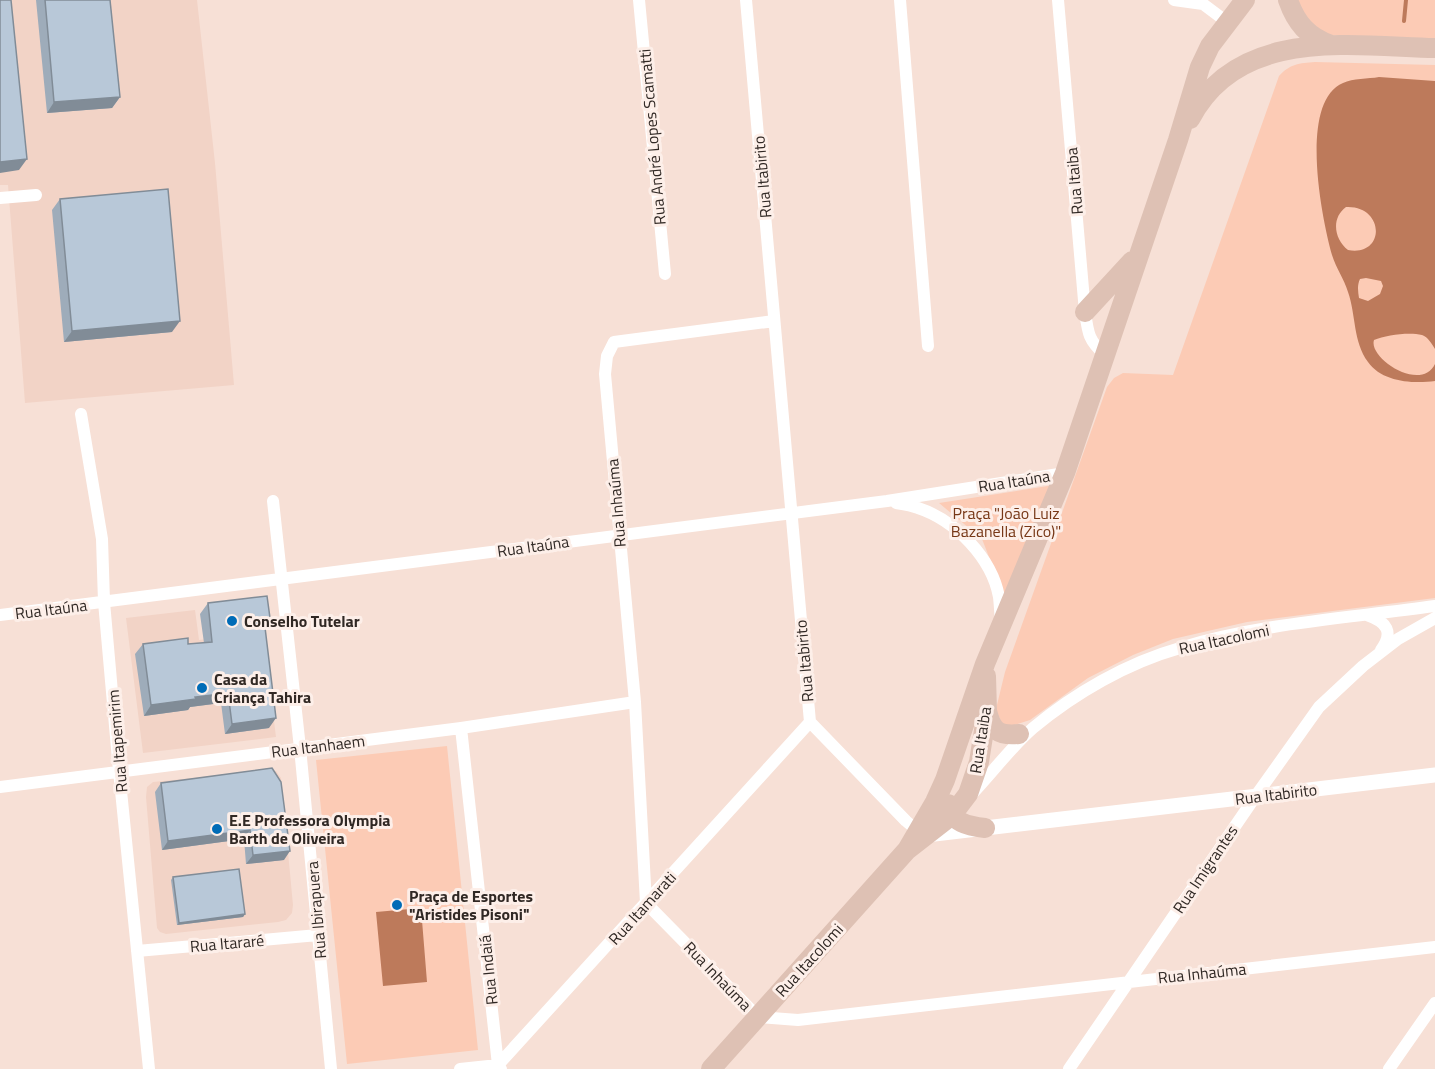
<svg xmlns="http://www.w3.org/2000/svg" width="1435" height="1069" font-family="'Titillium Web',sans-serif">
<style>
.built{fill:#f2d3c6}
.green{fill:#fccbb5}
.water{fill:#bd7a5b;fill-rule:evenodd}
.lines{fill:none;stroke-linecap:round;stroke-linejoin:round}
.stream{stroke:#bd7a5b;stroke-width:4}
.minor{stroke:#fff;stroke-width:12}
.tertiary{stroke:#fff;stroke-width:15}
.primary{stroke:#dec1b4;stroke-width:20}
.wall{fill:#9eacba}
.shaded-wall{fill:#818c97}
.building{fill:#b8c8d8;stroke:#818c97;stroke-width:1.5}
.poi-dot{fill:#006cb7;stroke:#fdefe9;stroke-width:2}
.labels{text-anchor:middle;stroke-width:6;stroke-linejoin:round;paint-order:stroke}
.street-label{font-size:16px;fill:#302824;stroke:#fdefe9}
.park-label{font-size:16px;fill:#773716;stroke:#fdefe9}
.poi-label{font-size:16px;font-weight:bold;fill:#302824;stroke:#fdefe9;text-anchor:start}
</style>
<rect width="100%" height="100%" fill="#f7e0d6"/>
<path class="built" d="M0 0H197L215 163 234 385 25 403 8 185H0Z
M195 610 199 640 263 632 276 737 143 753 126 618Z
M263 771H276L281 778 293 905 292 913 286 920 278 922 166 934 160 932 157 928 146 797 147 787 153 782Z"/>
<path class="green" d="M1296 0H1435V39L1325 35 1311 25Z
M1315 62 1435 65V598L1247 622 1173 639 1133 655 1088 678 1030 720 1011 726 1002 724 996 709 1005 672 1107 387 1114 378 1123 373 1173 375 1279 76C1290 64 1299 63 1315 62Z
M1054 485 1007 603 982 539 939 503Z
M447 746 478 1050 347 1064 316 760Z"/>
<path class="water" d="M1379 77 1435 81V349C1432 344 1428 337 1422 335 1409 332 1386 335 1374 340 1368 358 1421 393 1435 364V381C1413 384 1382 382 1368 362 1353 342 1356 315 1348 292 1344 279 1336 268 1332 255 1322 219 1298 102 1343 83 1353 78 1368 79 1379 77ZM1346 207C1385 205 1386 257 1348 250 1334 239 1331 218 1346 207ZM1366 278 1381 281 1383 286 1380 294 1368 301 1359 298C1358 292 1357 285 1360 279Z
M421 908 427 982 383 986 376 912Z"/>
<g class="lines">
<path class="stream" d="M1404 21 1406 0"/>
<path class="minor" d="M639 0 665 274
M746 0 810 722 906 821 918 831
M900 0 928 346
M1058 0 1085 312C1088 334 1089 341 1105 355
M1174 0 1203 4 1227 22
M0 198 36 195
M774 321 614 342 607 356 605 374 635 702 646 903 758 1017 798 1020 1435 947
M81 414 102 539 104 602 119 771 149 1069
M273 501 300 748 331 1069
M896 503C903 504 911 505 918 508 955 520 992 558 999 597 1000 605 1000 613 1001 620
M0 615 887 501 1065 473
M1367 615C1387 622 1394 632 1381 650
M461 728 498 1065 501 1069
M0 787 461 728 635 702
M971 795C992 773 1011 747 1033 728 1075 693 1127 663 1180 648 1261 623 1351 618 1435 606
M137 951 318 935
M460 1069 498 1065 810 722
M1069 1069 1255 797 1319 707 1363 666 1398 639 1435 618
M1389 1069 1435 1003"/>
<path class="tertiary" d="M926 835 1435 775"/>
<path class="primary" d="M1288 0C1296 23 1308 37 1331 45
M1190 119C1238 27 1349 46 1435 48
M1085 312 1132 261
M987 711C992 731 998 736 1019 734
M948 804C952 823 968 826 985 828
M907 850 935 802 945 780 985 664 1065 473 1178 140 1200 67 1210 46 1245 0
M711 1069 907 850 952 815 968 794 979 762 987 711 986 676"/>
</g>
<path class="wall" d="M36 0H110L120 97 112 108 47 113Z
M60 199 172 332 64 342 52 210Z
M208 603 265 626 269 728 225 734 221 703 190 707 188 710 144 716 135 654 143 644H188L204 643 200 614Z
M272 768 284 860 246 864 244 839 162 850 155 792 161 783Z
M173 877 245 914 243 917 177 925 171 880Z"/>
<path class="shaded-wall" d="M120 97 112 108 47 113 54 102Z
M27 159 19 170 0 173V162Z
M180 321 172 332 64 342 72 331Z
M270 618 263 629 264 619Z
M228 693 221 703 190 707 188 710 144 716 151 705 195 697Z
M276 718 269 728 225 734 232 724Z
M250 830 244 839 162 850 168 841Z
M290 851 284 860 246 864 253 855Z
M245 914 243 917 177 925 179 923Z"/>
<path class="building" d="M0 0H11L27 159 0 162Z
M45 0H110L120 97 54 102Z
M168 189 180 321 72 331 60 199Z
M267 596 270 618 264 619 276 718 232 724 228 693 195 697 196 699 151 705 143 644 188 638V644L212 642 208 603Z
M272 768 281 782 290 851 253 855 250 830 168 841 161 783Z
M239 869 245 914 179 923 173 877Z"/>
<g class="poi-dot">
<circle cx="232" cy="621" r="6"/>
<circle cx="202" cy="688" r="6"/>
<circle cx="217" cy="829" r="6"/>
<circle cx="397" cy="905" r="6"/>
</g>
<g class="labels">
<g class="street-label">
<text transform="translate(652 137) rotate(-95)" y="6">Rua André Lopes Scamatti</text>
<text transform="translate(762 177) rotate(-95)" y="6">Rua Itabirito</text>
<text transform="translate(1074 181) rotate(-95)" y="6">Rua Itaiba</text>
<text transform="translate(1014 481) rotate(-9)" y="6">Rua Itaúna</text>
<text transform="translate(616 503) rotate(-95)" y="6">Rua Inhaúma</text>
<text transform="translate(533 546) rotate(-8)" y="6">Rua Itaúna</text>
<text transform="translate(51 609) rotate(-7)" y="6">Rua Itaúna</text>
<text transform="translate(1224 639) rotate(-12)" y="6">Rua Itacolomi</text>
<text transform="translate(804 661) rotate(-95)" y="6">Rua Itabirito</text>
<text transform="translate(980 740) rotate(-81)" y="6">Rua Itaiba</text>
<text transform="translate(117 741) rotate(-95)" y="6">Rua Itapemirim</text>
<text transform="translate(318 746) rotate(-7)" y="6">Rua Itanhaem</text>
<text transform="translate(1276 794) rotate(-7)" y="6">Rua Itabirito</text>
<text transform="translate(1205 869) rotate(-56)" y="6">Rua Imigrantes</text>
<text transform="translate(642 908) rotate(-48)" y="6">Rua Itamarati</text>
<text transform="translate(316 910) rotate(-95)" y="6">Rua Ibirapuera</text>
<text transform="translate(227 943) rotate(-5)" y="6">Rua Itararé</text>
<text transform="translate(809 960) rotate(-48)" y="6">Rua Itacolomi</text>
<text transform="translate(488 970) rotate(-96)" y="6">Rua Indaiá</text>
<text transform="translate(1202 973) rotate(-6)" y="6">Rua Inhaúma</text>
<text transform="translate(718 976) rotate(46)" y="6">Rua Inhaúma</text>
</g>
<g class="park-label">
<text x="1006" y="519">Praça "João Luiz<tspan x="1006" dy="18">Bazanella (Zico)"</tspan></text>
</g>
<g class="poi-label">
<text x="244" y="627">Conselho Tutelar</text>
<text x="214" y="685">Casa da<tspan x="214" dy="18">Criança Tahira</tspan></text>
<text x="229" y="826">E.E Professora Olympia<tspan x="229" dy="18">Barth de Oliveira</tspan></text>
<text x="409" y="902">Praça de Esportes<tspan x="409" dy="18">"Aristides Pisoni"</tspan></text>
</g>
</g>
</svg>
